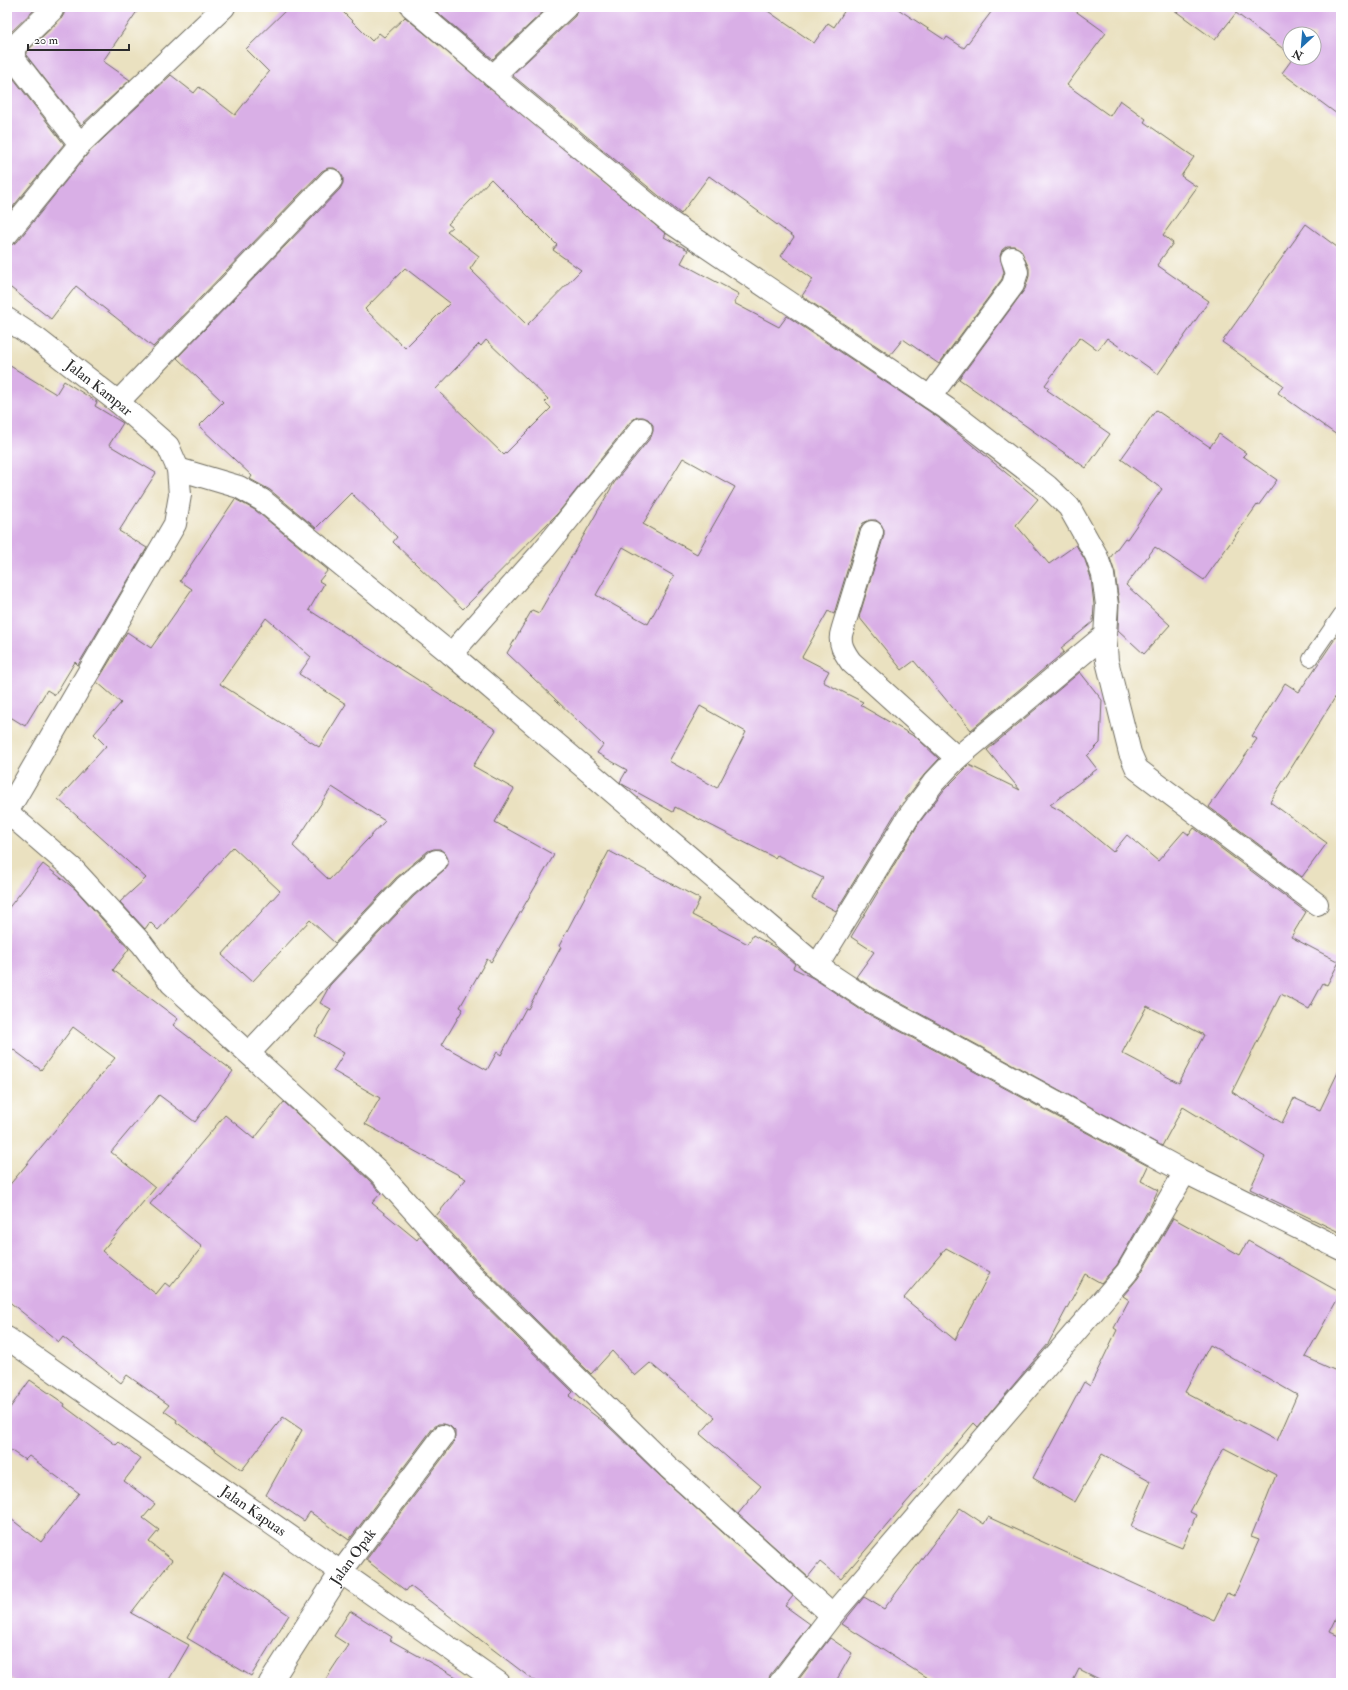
<svg xmlns="http://www.w3.org/2000/svg" width="1348" height="1690" font-family="'IM FELL Double Pica',serif">
<style>
.building{fill:#d9afe6;fill-rule:evenodd}
.lines{fill:none;stroke-linecap:round;stroke-linejoin:round}
.service-casing{stroke:#6e6b5f;stroke-width:16}
.minor-casing{stroke:#6e6b5f;stroke-width:24}
.secondary-casing{stroke:#6e6b5f;stroke-width:24}
.service{stroke:#fff;stroke-width:14}
.minor{stroke:#fff;stroke-width:22}
.secondary{stroke:#fff;stroke-width:22}
.labels{text-anchor:middle;stroke-width:4;stroke-linejoin:round;paint-order:stroke}
.street-label{font-size:15px;fill:#2b2b2b;stroke:#fff}
</style>
<rect width="100%" height="100%" fill="#fff"/>
<filter id="ink" filterUnits="userSpaceOnUse"><feTurbulence type="fractalNoise" baseFrequency=".025" numOctaves="2"/><feDisplacementMap in="SourceGraphic" scale="8" xChannelSelector="R" yChannelSelector="G"/><feConvolveMatrix kernelMatrix="1 2 1 2 8 2 1 2 1" color-interpolation-filters="sRGB"/></filter>
<filter id="wash" filterUnits="userSpaceOnUse"><feTurbulence type="fractalNoise" baseFrequency=".012" numOctaves="4" result="noise"/><feDisplacementMap in="SourceGraphic" scale="16" xChannelSelector="R" yChannelSelector="G"/><feGaussianBlur stdDeviation="0.9" result="paint"/><feColorMatrix in="noise" values="0 0 0 0 0 0 0 0 0 0 0 0 0 0 0 0 0 1.4 0 .05"/><feComposite in="paint" operator="in"/></filter>
<g filter="url(#wash)">
<rect width="100%" height="100%" fill="#eae1c0"/>
<g id="blocks">
<path class="building" d="M7 7H37L7 36Z
M64 7H140L103 61 130 80 81 125 26 55V52L61 19 64 14Z
M289 7H338L372 41 379 33 384 37 405 17 666 234 664 237 688 250 681 263 739 294 734 303 779 327 787 316 939 418 1038 499 1016 525 1049 564 1076 545 1085 560 1091 578 1094 605 1093 622 1061 648 1064 652 971 730 914 661 902 670 859 617 884 535V530L881 524 876 520H870L863 523 860 528 834 614 828 611 802 657 829 671 823 682 863 702 860 705 917 738 939 759 924 775 898 809 836 911 812 898 823 878 777 855 775 858 675 807 673 812 622 784 620 782 627 770 597 753 603 745 507 653 532 610 539 613 614 483 651 437 653 431V425L648 419 643 417H637L631 421 558 513 463 609 393 542 397 537 351 493 316 528 270 490 250 479 252 476 199 426 223 402 177 358 340 189 343 183V177L339 171 334 168H328L322 171 153 347 76 286 51 319 7 285V246L17 242 89 152 171 75 194 93 199 87 235 115 269 72 246 49ZM491 179 557 245 553 250 581 270 527 325 470 269 479 256 447 231 452 227 448 224ZM405 268 450 303 405 348 365 309ZM486 340 548 399 545 402 551 408 504 455 436 389 479 344 481 346ZM683 458 735 487 697 554 643 524ZM623 547 674 576 648 624 596 595ZM700 706 746 732 717 788 669 761Z
M431 7H548L493 59Z
M578 7H762L814 43 828 23 834 27 847 7H895L945 40 947 37 964 48 995 7H1070L1106 33 1067 85 1110 116 1120 100 1146 119 1144 122 1194 157 1181 176 1197 187 1163 235 1173 243 1157 265 1209 301 1158 374 1107 338 1098 350 1080 337 1045 385 1049 388 1047 390 1110 434 1086 468 959 379 1025 289 1029 276V268L1020 249 1014 246H1007L1002 250 1000 256 1004 272 1002 279 939 364 903 339 890 355 802 296 813 279 781 256 794 237 709 176 681 214 512 75 575 16Z
M1170 7H1341V117L1282 73 1293 58H1314V34H1290V54L1236 13 1215 40Z
M7 70 64 144 7 214Z
M1306 224 1341 250V438L1278 393 1283 385 1222 342Z
M7 364 56 394 64 381 97 402 95 406 123 423 109 445 156 473 119 531 147 548 78 665 75 662 55 695 47 690 25 726 7 715Z
M1156 410 1210 447 1219 434 1246 453 1243 456 1277 480 1258 506 1257 505 1204 580 1155 547 1126 585 1170 625 1144 654 1118 630 1119 603 1115 573 1110 558 1125 538 1127 539 1162 489 1121 459Z
M235 499 255 510 328 570 319 581 324 584 309 610 496 730 473 766 514 789 495 822 554 855 491 962 487 959 460 1007 463 1009 442 1045 487 1070 497 1052 501 1055 526 1008 528 1009 561 947 559 946 609 851 700 899 692 915 748 944 753 935 776 948 795 964 793 968 813 978 861 1010 1148 1166 1141 1181 1158 1190 1151 1205 1117 1265 1101 1283 1085 1274 1048 1344 978 1427 974 1423 841 1579 820 1562 808 1577 738 1514 761 1486 700 1434 715 1417 650 1363 635 1376 612 1351 591 1374 479 1264 436 1216 466 1179 365 1124 380 1098 333 1071 344 1053 315 1036 331 1009 320 1003 330 985 414 896 444 870 448 865V859L445 853 440 849H434L428 851 396 878 335 943 310 920 252 982 222 955 280 891 233 847 158 930 150 922 145 929 120 902 146 878 58 799 106 746 94 734 121 703 97 682 127 632 151 648 192 589 180 581ZM266 618 311 657 299 674 346 704 319 747 220 684ZM332 787 385 821 329 880 293 846ZM946 1248 990 1272 955 1340 904 1298Z
M1341 630V688L1270 802 1327 843 1302 877 1209 807 1257 739 1252 736 1285 683 1299 692Z
M1080 672 1102 700 1100 743 1087 756 1097 769 1050 805 1070 816 1113 852 1127 835 1158 861 1184 831 1189 835 1194 828 1306 912 1291 937 1339 962 1327 985 1323 983 1309 1009 1281 994 1232 1092 1282 1123 1294 1098 1320 1110 1341 1066V1233L1250 1189 1265 1157 1183 1107 1162 1146 873 988 856 977 874 952 851 937 919 823 944 790 969 765 1020 790 987 750ZM1147 1006 1204 1035 1179 1083 1122 1053Z
M43 864 75 889 129 949 113 970 178 1019 173 1025 233 1071 195 1122 159 1095 111 1152 155 1188 102 1251 156 1294 165 1283 170 1287 202 1247 150 1204 225 1115 254 1139 284 1102 369 1180 381 1193 372 1203 417 1240 420 1236 461 1282 573 1392 569 1396 605 1423 660 1476 793 1596 785 1606 810 1624 770 1675 768 1683H537L410 1586 406 1591 366 1560 453 1444 455 1438V1431L450 1426 444 1424H438L433 1428 349 1540 310 1512 304 1521 266 1495 302 1430 283 1417 242 1470 176 1422 177 1420 164 1411 169 1405 127 1375 121 1383 63 1337 59 1342 7 1300V1188L115 1058 73 1027 41 1070 7 1045V910Z
M1173 1218 1240 1255 1248 1241 1341 1293 1305 1357 1341 1373V1609L1330 1632 1341 1637V1683H1107L1079 1669 1072 1683H935L842 1624 864 1597 884 1609 960 1508 984 1524 988 1517 1214 1620 1227 1593 1234 1596 1259 1540 1251 1537 1276 1475 1224 1448 1190 1512 1196 1515 1182 1548 1131 1527 1151 1481 1102 1454 1075 1502 1033 1478 1084 1382 1090 1386 1117 1330 1114 1328 1129 1300 1123 1296 1138 1278ZM1210 1345 1297 1395 1277 1441 1185 1392Z
M30 1380 65 1404 64 1406 116 1445 119 1442 141 1459 124 1481 155 1504 143 1518 159 1530 149 1542 172 1560 131 1613 189 1645 167 1683H17L7 1675V1516L41 1542 79 1493 29 1456 25 1460 7 1448V1412Z
M224 1571 289 1615 251 1676 187 1638Z
M350 1611 392 1637 390 1640 467 1683H323L348 1645 334 1636Z
M830 1638 852 1653 835 1683H796Z"/>
</g>
</g>
<g filter="url(#ink)">
<use href="#blocks" fill-opacity="0" stroke="#6e6b5f" stroke-width="1"/>
<g class="lines">
<defs>
<path id="service" d="M1310 659 1341 614"/>
<g id="minor">
<path d="M412 7 493 76 670 222 946 408 1047 486 1069 507 1096 555 1103 575 1107 605 1105 635 957 758 934 782 909 816 817 966"/>
<path d="M52 10 14 47V59L80 144"/>
<path d="M493 76 566 7"/>
<path d="M7 234 80 144 224 7"/>
<path d="M930 397 1013 285 1017 272 1012 258"/>
<path d="M118 402 331 180"/>
<path d="M178 469 239 487 262 500 451 654 817 966 867 999 1185 1172 1341 1249"/>
<path d="M872 532 842 631C838 643 844 652 851 662L957 758"/>
<path d="M1105 635 1107 661 1130 753 1137 769 1317 904"/>
<path d="M451 654 542 552 641 429"/>
<path d="M7 812 72 868 142 944 171 983 378 1171 470 1273 668 1467 832 1615"/>
<path d="M249 1053 405 887 436 861"/>
<path id="s1" d="M270 1683 341 1572 443 1436"/>
<path d="M780 1683 832 1615 1127 1272 1185 1172"/>
</g>
<g id="secondary">
<path id="s2" d="M7 319 37 339 118 402 168 446 178 469 180 495 175 524 7 812"/>
<path id="s3" d="M7 1338 499 1683"/>
</g>
</defs>
<use href="#service" class="service-casing"/>
<use href="#minor" class="minor-casing"/>
<use href="#secondary" class="secondary-casing"/>
<use href="#service" class="service"/>
<use href="#minor" class="minor"/>
<use href="#secondary" class="secondary"/>
</g>
</g>
<g class="labels">
<g class="street-label">
<text dy="5" stroke="none"><textPath href="#s2" startOffset="115">Jalan Kampar</textPath></text>
<text dy="5" stroke="none"><textPath href="#s3" startOffset="301">Jalan Kapuas</textPath></text>
<text dy="5" stroke="none"><textPath href="#s1" startOffset="151">Jalan Opak</textPath></text>
</g>
</g>
<rect width="1348" height="1690" fill="none" stroke="#fff" stroke-width="24"/>
<g transform="translate(1302 46) rotate(206)"><circle r="19" fill="#ffffff" stroke="#aaaaaa"/>
<path d="M0-3L7 15L0 10L-7 15Z" fill="#1f6fb2"/>
<text y="-6" font-size="11" font-weight="bold" text-anchor="middle" fill="#2b2b2b">N</text>
</g>
<path d="M28 44v6h101v-6" fill="none" stroke="#2b2b2b" stroke-width="2"/>
<text x="34" y="44" font-size="12" fill="#2b2b2b" stroke="#ffffff" stroke-width="3" paint-order="stroke">20 m</text>
</svg>
